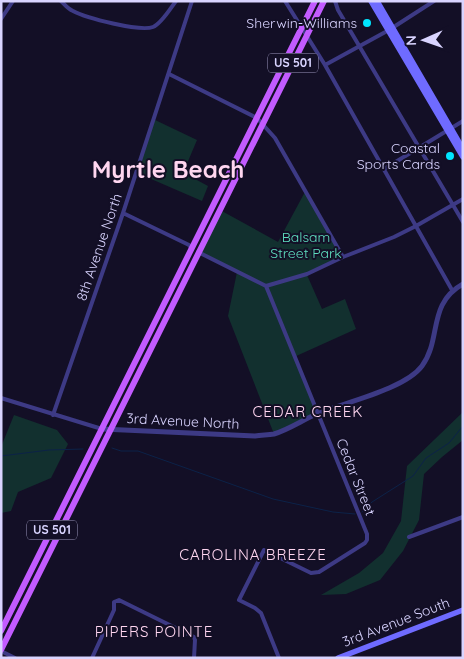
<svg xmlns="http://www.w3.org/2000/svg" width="464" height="659" font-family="Quicksand,sans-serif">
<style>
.green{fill:#12302f}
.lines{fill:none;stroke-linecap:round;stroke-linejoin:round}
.stream{stroke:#0c2248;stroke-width:1}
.minor{stroke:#3d3a85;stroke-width:4}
.tertiary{stroke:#3d3a85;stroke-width:5}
.secondary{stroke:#6f6bff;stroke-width:5.5}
.primary{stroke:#c25bff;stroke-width:6}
.poi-dot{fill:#00e5ff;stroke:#130f26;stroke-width:2}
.labels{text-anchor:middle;stroke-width:4;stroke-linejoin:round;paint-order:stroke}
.shield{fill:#130f26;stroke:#9e99be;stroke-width:1}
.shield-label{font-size:12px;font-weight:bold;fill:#d9d4ff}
.poi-label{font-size:14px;fill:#d9d4ff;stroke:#130f26;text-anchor:end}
.park-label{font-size:14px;fill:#5fe0c0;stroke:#130f26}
.street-label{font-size:14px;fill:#d9d4ff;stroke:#130f26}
.neighbourhood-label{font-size:15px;letter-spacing:1px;fill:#ffd6f0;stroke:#130f26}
.town-label{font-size:24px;font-weight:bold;fill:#ffd6f0;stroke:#130f26}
</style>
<rect width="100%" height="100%" fill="#130f26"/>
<path class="green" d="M153 119 197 140 186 166 195 179 208 186 202 201 135 172Z
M306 190 343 257 307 275 322 309 345 299 356 329 294 357 318 414 274 434 228 316 237 272 199 253 220 210 278 242Z
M463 412V440L442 457 424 474 419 520 403 551 380 580 346 594 321 595 359 573 383 553 401 521 407 466Z
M14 415 57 430 68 444 51 478 18 492 11 511 1 513V447Z"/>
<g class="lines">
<path class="stream" d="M112 448 121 451H138L273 499 333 512 355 514
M1 456 49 450 83 449
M362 512 372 502 413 476 426 458 449 443 463 426"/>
<path class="minor" d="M61 1C65 5 68 9 73 11 86 18 140 32 153 27 161 24 170 9 176 1
M285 1 325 65 452 290
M335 1 338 10 463 222
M1 19 13 1
M325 65 389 30 434 1
M169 74 257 118 275 138 343 257
M384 169 463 121
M123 213 189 245 192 249
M198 252 266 286 367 534V540L365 543 319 572 311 573 264 550 239 600 255 608 261 613 279 658
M266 286 307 274 343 257 394 237 416 226 463 199
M1 398 102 429
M53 415 123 213 192 1
M409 537 463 517
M1 651 15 658
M92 658 114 610V602L119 600 194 637 195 640 194 658"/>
<path class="tertiary" d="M102 429 255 436C261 435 268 435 274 434 290 429 304 419 319 413 346 402 405 389 422 366 442 339 427 304 463 284"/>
<path class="secondary" d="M371 1 463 157
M377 1 463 149
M338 658 463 610"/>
<path class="primary" d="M1 631 315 1
M1 650 324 1"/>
</g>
<g class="poi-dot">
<circle cx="367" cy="23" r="5"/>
<circle cx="450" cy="156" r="5"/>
</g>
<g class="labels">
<g class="shield">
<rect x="268" y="53.5" width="50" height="19" rx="4"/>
<rect x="27" y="520.5" width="50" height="19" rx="4"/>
</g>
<g class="shield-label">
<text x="293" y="67">US 501</text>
<text x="52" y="534">US 501</text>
</g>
<g class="poi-label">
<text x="357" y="28">Sherwin-Williams</text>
<text x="440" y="153">Coastal<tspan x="440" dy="16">Sports Cards</tspan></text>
</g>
<g class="park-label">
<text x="306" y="242">Balsam<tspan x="306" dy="16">Street Park</tspan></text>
</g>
<g class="street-label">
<text transform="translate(99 247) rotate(-71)" y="5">8th Avenue North</text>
<text transform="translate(183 421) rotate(3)" y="5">3rd Avenue North</text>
<text transform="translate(356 477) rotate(68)" y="5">Cedar Street</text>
<text transform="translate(396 622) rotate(-21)" y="5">3rd Avenue South</text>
</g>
<g class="neighbourhood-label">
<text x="308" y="417">CEDAR CREEK</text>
<text x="253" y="560">CAROLINA BREEZE</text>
<text x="154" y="637">PIPERS POINTE</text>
</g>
<g class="town-label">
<text x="168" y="178">Myrtle Beach</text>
</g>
</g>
<rect width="464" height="659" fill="none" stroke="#d9d4ff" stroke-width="5"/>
<g transform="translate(424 40) rotate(268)" stroke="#130f26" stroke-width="4" paint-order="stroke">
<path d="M0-4L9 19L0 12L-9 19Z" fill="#d9d4ff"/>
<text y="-8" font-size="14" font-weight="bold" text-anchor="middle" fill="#d9d4ff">N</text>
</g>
</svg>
